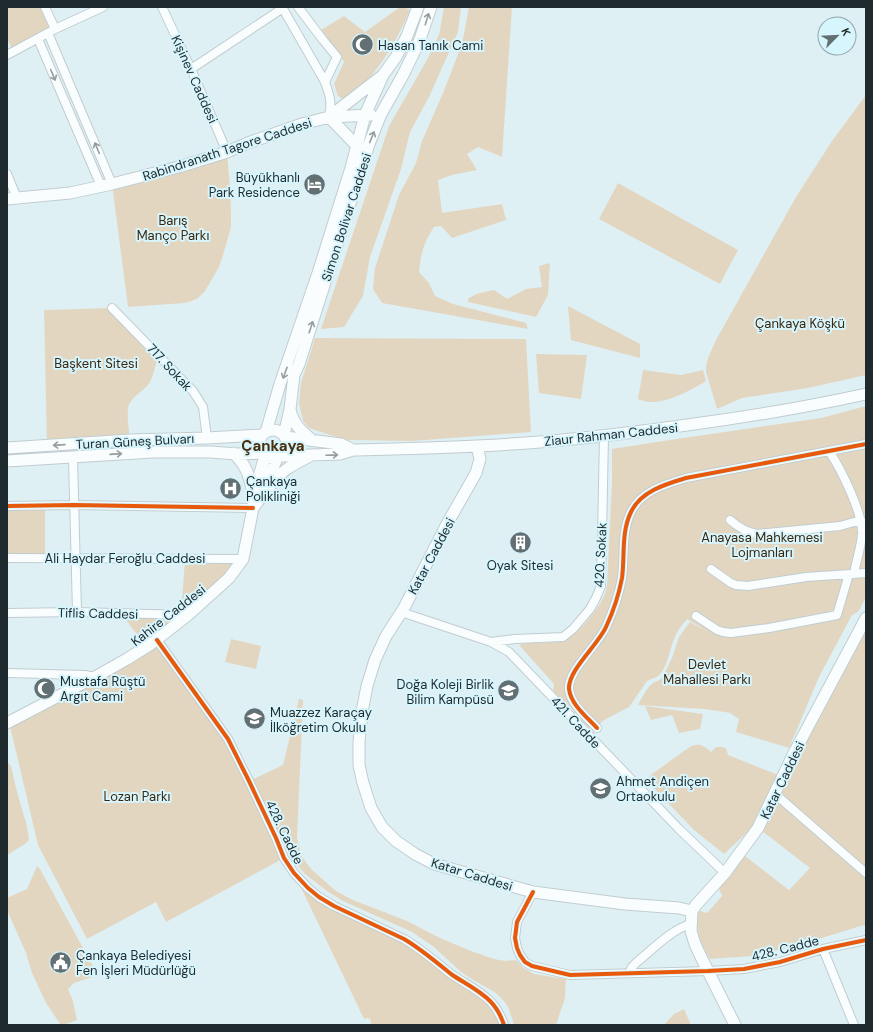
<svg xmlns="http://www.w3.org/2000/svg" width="873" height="1032" font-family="'DM Sans',sans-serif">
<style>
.green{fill:#e3d6c1}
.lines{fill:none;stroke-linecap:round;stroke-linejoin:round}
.minor-casing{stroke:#c0cdd0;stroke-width:10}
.major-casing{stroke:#c0cdd0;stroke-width:13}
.minor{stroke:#fafdfe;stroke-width:8}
.major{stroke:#fafdfe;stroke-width:11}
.cycleway-casing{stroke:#d7f5fd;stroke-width:6}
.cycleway{stroke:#e8590c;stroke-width:4}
.oneway{stroke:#979ea0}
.labels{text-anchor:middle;stroke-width:4;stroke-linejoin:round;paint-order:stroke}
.poi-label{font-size:13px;fill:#1e2a2d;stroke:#d7f5fd;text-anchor:start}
.street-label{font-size:13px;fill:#1e2a2d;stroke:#d7f5fd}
.park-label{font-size:13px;fill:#3a270d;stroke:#d7f5fd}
.quarter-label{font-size:15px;font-weight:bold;fill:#482e0c;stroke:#d7f5fd}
</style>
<rect width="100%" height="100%" fill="#dff0f5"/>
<path class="green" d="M7 7H45L55 29 13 52 7 38Z
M400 7H404L410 10C399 37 379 71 357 91 353 94 348 96 343 99L338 96 334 84 344 62 321 30 344 16 365 32Z
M444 7H461L458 32 429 97 410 132 401 169 370 257 363 296 344 327 321 329 389 126 428 58 439 35Z
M469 7H512L502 157 478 147 467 154 477 170 452 175 438 180 442 213 502 204 506 220 452 238 441 226 434 227C424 243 421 252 419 272L429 283 435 296 453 304 526 323 528 329 382 303 373 289 375 268 399 195 416 163 422 141 443 93 462 44Z
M866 95V375L808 388 742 398 717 409 706 372C705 361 712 350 716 340L796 197 832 141Z
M227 152 230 189 231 211V227L224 252 219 267 205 291 197 299 185 303 128 307 112 184Z
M618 183 738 250 720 284 599 219Z
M550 263 548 295 536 317 468 302V299C475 293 485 292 494 290L507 299 526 289 542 287 539 266Z
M568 306 640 344V358L571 340Z
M112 308 159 355C156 363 153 376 150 382 144 392 129 397 128 409 127 418 129 431 130 440L47 446 44 310Z
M315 338 526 339 531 432 412 441 349 440 330 435 309 428 303 421 299 403 301 383Z
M536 354 587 355 581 399 539 393Z
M643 370 681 375 703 370 706 381C691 390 668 403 650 402 646 402 641 400 638 399Z
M866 406V597L858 612 852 615 819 677 789 748 736 732 739 719 730 713 725 712 704 709 638 705C641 699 648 686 653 683 656 681 659 681 662 678L672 658 679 637 690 622 707 631 687 619C683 624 677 631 675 637 670 648 668 664 661 673 658 678 652 678 647 681L629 707 604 720 592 731 572 709 553 691 554 684 519 645C533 641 548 644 563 641 576 637 597 611 603 598 605 595 606 590 607 586L612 482V449L663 441 821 418Z
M45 505V558H7V506Z
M185 559H243L157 640 193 689 249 781 283 765 299 699 303 700 297 838 302 857 312 870 336 891 353 900 407 921 440 938 471 951 494 959 505 961 516 960 522 967 534 974 566 979 565 998 556 1025H514L509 1009 504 1001 496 993 470 978 461 972 434 947 412 932 343 901 327 891 305 874 298 866 282 838H277L284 858 166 922 156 902 87 939 38 845 9 722 146 647 121 613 181 614Z
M866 618V927L864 925 799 945 753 956 710 959 703 947 699 936 696 917 700 911 707 913 722 896 719 889 728 875 745 856 789 890 810 868 758 828Z
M231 639 261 646 256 669 225 662Z
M645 706 703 714 700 729 679 733 672 715 651 720Z
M696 745C702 744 706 748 711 752L716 747H722L726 748 728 755 778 775 757 823 724 854 694 830 646 780 652 774 691 746Z
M7 762 11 766 17 792 27 826 29 840 25 844 7 855Z
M37 866 40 869 96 972 92 977 74 983 68 989 73 1001 77 1020 63 1025H61L46 1003 32 973 26 953 7 910V898L27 889Z
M294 873 308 888 404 939 485 996 504 1025H370L371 1022 370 1019 367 1018 364 1019Z
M684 1009 691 1025H664L674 1014Z"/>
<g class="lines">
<defs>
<path id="minor" d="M45 7 55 29
M162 7 191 69 227 152
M282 7 325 82C330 97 332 101 329 117
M298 7 323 40 337 57 325 82
M48 33 112 184
M38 39 101 186
M7 55 55 29 103 7
M191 69 283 8
M7 174 17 198
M112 308 193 391 203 407 207 438
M829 451C841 469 863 513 862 534 861 548 856 561 854 574
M73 458 77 612
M7 506 74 505 253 508
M730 520C739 528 746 532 757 534L840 526 861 520
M7 558 243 559
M711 569 731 583 736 585 748 586 806 577 866 573
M401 612 491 642 509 652 679 829 725 873
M7 613 77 612 188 615
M696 616 717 630 723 632 731 633 769 628 837 615 849 574
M157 640 228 739 249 781 276 838 284 858 294 873 308 888 319 897 334 906 404 939C421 949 436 962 451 974 464 983 479 990 490 1001 497 1008 501 1016 504 1025
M491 642 515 639 563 637 573 629 590 609 596 598 601 586 604 436
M7 673 85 675 95 677
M597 728C587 717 571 705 569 689 568 670 598 645 606 627 613 612 619 594 622 578 625 556 621 532 631 512 641 491 666 484 686 478L866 444
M774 793 866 873
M533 892 517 922 515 938 517 948 520 955 525 962 532 966 570 975 708 971 744 969 780 962 823 949 866 940
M823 949 854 1025
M629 973 632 967 637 962C653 949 672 929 691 924"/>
<path id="major" d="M329 117 382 76
M329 117 357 146
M7 199 70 193 112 184 182 166 227 152 248 143 302 124 329 117 371 115
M290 410C294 425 301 431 312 440
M259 444a14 14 0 1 1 28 0a14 14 0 1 1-28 0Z
M266 432 280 384 318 273 351 168 365 115 383 75 396 57 407 36 418 7
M284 435 290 409 294 375 299 364 369 144 381 114 403 75 419 42 431 7
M285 437 341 444 353 450
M477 446 480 459 476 473 447 524 404 608 386 636 375 660 367 686 362 712 359 742V765L363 783 371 808 382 827 396 841 415 854 434 864 533 892 625 904 679 908 692 911
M7 448 130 440 207 438 262 435
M233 453C247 465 249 476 253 493
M281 456 340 454 353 450C394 449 436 448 477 446 547 443 617 435 687 425 747 417 807 407 866 394
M7 461 153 452H211L237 454 262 453
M270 486C281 471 292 465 308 457
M253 508 254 493 265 456
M7 723 95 677 127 659 151 644 188 615 229 578 243 559 253 508 262 496 277 458
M735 1025 701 957 695 944 691 931 692 911 696 905 725 873 758 828 795 751 866 618"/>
</defs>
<use href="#minor" class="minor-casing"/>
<use href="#major" class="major-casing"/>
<use href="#minor" class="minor"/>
<use href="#major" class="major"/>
<defs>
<path id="cycleway" d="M7 506 74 505 253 508
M157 640 228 739 249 781 276 838 284 858 294 873 308 888 319 897 334 906 404 939C421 949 436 962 451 974 464 983 479 990 490 1001 497 1008 501 1016 504 1025
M597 728C587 717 571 705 569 689 568 670 598 645 606 627 613 612 619 594 622 578 625 556 621 532 631 512 641 491 666 484 686 478L866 444
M533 892 517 922 515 938 517 948 520 955 525 962 532 966 570 975 708 971 744 969 780 962 823 949 866 940"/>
</defs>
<use href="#cycleway" class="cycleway-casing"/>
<use href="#cycleway" class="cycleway"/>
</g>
<defs><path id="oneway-shaft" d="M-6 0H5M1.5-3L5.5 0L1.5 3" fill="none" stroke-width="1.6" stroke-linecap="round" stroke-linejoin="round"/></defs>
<g class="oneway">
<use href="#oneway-shaft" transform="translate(427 19) rotate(-73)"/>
<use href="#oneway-shaft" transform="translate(53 75) rotate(67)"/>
<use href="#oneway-shaft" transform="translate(372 137) rotate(-68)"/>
<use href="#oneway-shaft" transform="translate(97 148) rotate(-113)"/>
<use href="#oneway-shaft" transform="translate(311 327) rotate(-72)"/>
<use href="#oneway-shaft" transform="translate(285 373) rotate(110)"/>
<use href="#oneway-shaft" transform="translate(59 445) rotate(176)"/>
<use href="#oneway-shaft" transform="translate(116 454) rotate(-4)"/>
<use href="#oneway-shaft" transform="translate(332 455) rotate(-2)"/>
</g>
<defs>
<symbol id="mosque-disc" viewBox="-11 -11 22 22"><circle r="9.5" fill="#626f73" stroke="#d7f5fd"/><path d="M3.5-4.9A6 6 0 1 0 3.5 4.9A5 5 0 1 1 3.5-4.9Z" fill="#fff"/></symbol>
<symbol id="hotel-disc" viewBox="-11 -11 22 22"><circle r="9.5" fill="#626f73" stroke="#d7f5fd"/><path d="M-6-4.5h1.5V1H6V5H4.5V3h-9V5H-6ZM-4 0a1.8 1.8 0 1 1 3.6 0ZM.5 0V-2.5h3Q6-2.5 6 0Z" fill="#fff"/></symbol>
<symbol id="hospital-disc" viewBox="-11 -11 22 22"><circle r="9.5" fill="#626f73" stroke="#d7f5fd"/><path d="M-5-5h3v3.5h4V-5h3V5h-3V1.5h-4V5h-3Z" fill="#fff"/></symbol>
<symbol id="building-disc" viewBox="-11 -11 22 22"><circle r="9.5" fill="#626f73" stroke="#d7f5fd"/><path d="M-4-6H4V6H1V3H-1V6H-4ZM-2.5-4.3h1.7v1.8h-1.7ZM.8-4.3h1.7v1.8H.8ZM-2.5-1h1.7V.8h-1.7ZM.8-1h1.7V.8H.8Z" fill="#fff"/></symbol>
<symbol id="school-disc" viewBox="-11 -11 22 22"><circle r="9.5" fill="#626f73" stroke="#d7f5fd"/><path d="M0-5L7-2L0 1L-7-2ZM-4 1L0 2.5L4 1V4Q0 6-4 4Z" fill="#fff"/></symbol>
<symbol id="civic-disc" viewBox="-11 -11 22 22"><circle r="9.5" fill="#626f73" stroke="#d7f5fd"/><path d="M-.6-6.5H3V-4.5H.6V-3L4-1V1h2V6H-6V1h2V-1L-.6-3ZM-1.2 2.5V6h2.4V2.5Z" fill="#fff"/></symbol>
</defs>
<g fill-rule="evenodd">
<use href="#mosque-disc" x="350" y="32" width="25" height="25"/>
<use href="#hotel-disc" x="302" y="172" width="25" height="25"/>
<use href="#hospital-disc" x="218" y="476" width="25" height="25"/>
<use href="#building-disc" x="508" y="530" width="25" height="25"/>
<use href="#mosque-disc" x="32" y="676" width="25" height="25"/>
<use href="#school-disc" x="496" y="678" width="25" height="25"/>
<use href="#school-disc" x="242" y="706" width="25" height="25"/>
<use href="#school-disc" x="588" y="776" width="25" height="25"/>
<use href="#civic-disc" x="48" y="950" width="25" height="25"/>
</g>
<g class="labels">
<g class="poi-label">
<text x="378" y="50">Hasan Tanık Cami</text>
<text x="300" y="182" text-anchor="end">Büyükhanlı<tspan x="300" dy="15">Park Residence</tspan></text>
<text x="246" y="486">Çankaya<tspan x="246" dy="15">Polikliniği</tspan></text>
<text x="520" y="570" text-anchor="middle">Oyak Sitesi</text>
<text x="60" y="686">Mustafa Rüştü<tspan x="60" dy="15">Argıt Cami</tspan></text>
<text x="494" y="689" text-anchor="end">Doğa Koleji Birlik<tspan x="494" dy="15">Bilim Kampüsü</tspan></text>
<text x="270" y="717">Muazzez Karaçay<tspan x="270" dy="15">İlköğretim Okulu</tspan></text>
<text x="616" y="786">Ahmet Andiçen<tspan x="616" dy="15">Ortaokulu</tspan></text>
<text x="76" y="960">Çankaya Belediyesi<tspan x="76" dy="15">Fen İşleri Müdürlüğü</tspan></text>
</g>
<g class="street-label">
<text transform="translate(195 79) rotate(66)" y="5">Kişinev Caddesi</text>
<text transform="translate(227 149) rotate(-18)" y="5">Rabindranath Tagore Caddesi</text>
<text transform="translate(346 217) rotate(-72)" y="5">Simon Bolivar Caddesi</text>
<text transform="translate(170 367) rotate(47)" y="5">717. Sokak</text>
<text transform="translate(611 434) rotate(-6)" y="5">Ziaur Rahman Caddesi</text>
<text transform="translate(135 441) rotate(-3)" y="5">Turan Güneş Bulvarı</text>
<text transform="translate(600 555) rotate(-87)" y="5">420. Sokak</text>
<text transform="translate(431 556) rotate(-62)" y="5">Katar Caddesi</text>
<text x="125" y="563">Ali Haydar Feroğlu Caddesi</text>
<text transform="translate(98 613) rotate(1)" y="5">Tiflis Caddesi</text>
<text transform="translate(168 615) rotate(-38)" y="5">Kahire Caddesi</text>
<text transform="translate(576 722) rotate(47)" y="5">421. Cadde</text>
<text transform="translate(782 780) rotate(-64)" y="5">Katar Caddesi</text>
<text transform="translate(285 832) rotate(64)" y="5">428. Cadde</text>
<text transform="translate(472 874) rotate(17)" y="5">Katar Caddesi</text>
<text transform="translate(785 948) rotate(-14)" y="5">428. Cadde</text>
</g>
<g class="park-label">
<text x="173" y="225">Barış<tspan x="173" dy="15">Manço Parkı</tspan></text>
<text x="800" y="328">Çankaya Köşkü</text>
<text x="96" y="368">Başkent Sitesi</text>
<text x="762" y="542">Anayasa Mahkemesi<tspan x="762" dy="15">Lojmanları</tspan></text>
<text x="707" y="669">Devlet<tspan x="707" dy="15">Mahallesi Parkı</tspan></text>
<text x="137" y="801">Lozan Parkı</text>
</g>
<g class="quarter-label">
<text x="273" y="451">Çankaya</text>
</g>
</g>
<rect width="873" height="1032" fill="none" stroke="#1e2a2d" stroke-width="16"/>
<g transform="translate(837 36) rotate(66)"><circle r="19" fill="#d7f5fd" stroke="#8da4aa"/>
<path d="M0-3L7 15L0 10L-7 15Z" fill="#626f73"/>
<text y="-6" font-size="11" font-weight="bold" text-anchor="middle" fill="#1e2a2d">K</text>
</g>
</svg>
